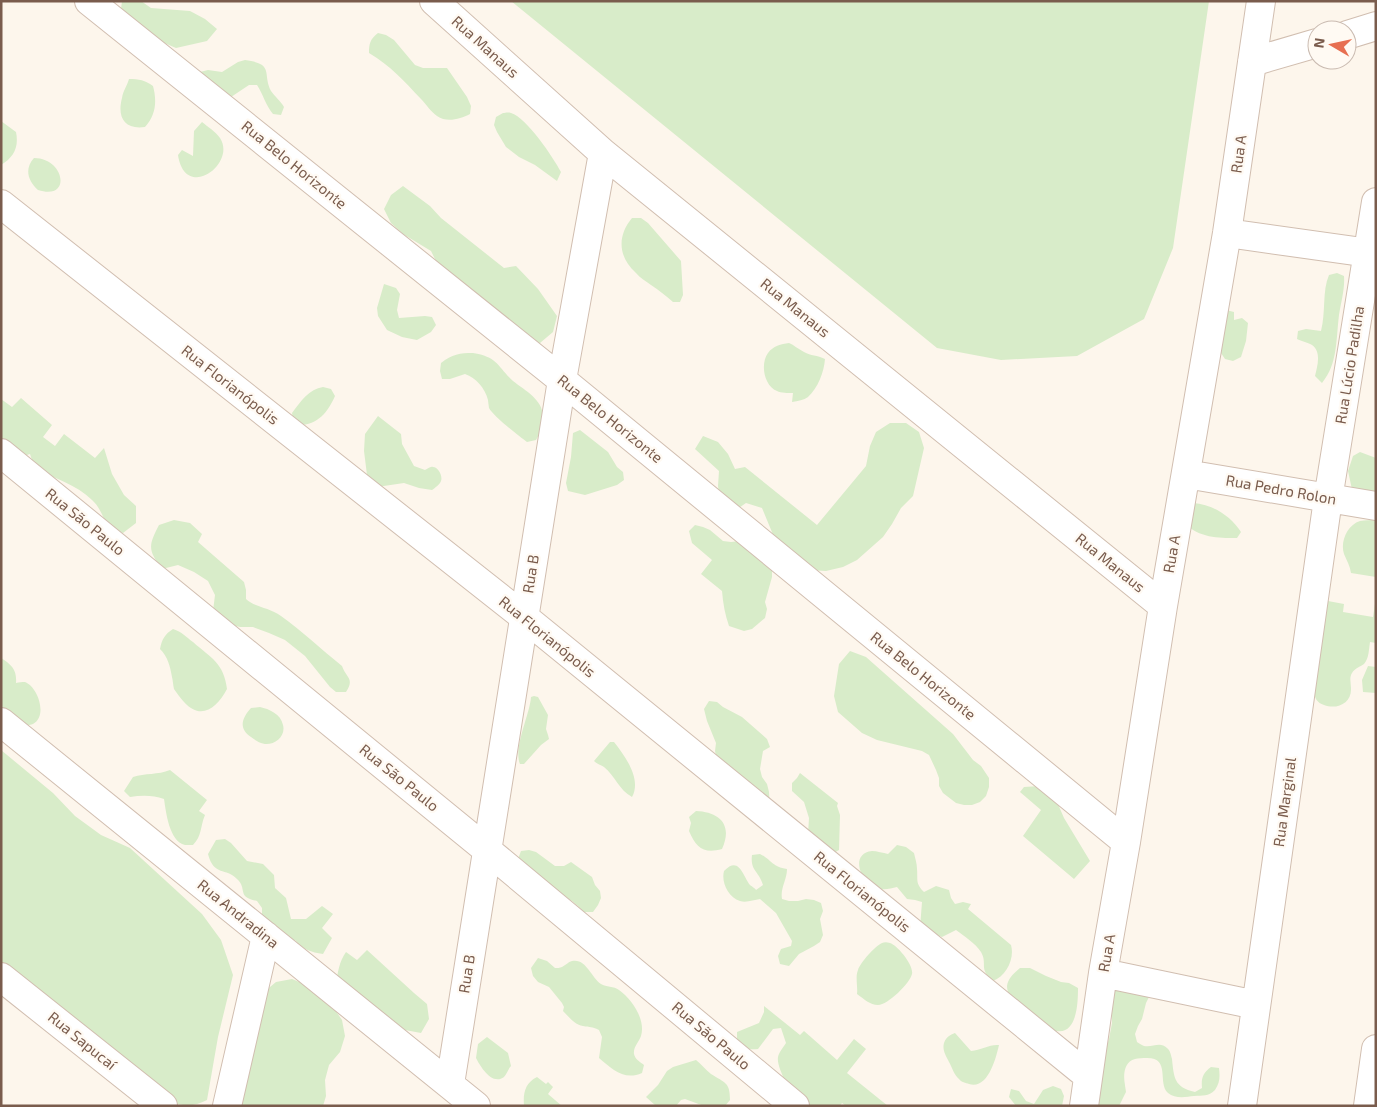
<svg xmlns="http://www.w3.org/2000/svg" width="1377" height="1107" font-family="'Exo 2',sans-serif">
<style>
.green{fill:#d8ecc9}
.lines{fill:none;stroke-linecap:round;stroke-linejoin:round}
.minor-casing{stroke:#d1beb0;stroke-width:30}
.minor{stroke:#fff;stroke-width:28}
.labels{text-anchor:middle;stroke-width:4.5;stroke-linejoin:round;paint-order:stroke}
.street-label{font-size:15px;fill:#7a5c4d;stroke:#fffaf3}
</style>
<rect width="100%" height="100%" fill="#fdf6ec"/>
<path class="green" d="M122 1H141L151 8 190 11 205 19 217 29 207 41 176 48 132 29 120 17Z
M511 1H1209L1173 248 1144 319 1077 356 1001 360 937 348Z
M378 33 386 35 394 40 415 65 423 68H447L467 97 471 106 470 114C460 119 447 123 437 116 431 112 426 104 421 99 404 81 391 66 369 53 369 44 370 39 378 33Z
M245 60C275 64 262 73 271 91 275 97 280 100 284 107L281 115 273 114C266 106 263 94 257 85H249L228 99 200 72 208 70 222 72 238 62Z
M129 79C139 79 145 80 153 86 157 101 156 115 145 127 124 130 117 117 122 98 123 91 127 86 129 79Z
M503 113C505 113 508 112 511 113 527 118 553 157 561 172L557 181 535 165 519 157 506 147 497 132 494 125 496 117Z
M1 121 16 132C19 147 14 157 1 165Z
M202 122C208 127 215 131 220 138 237 164 185 202 178 155L182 150 193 156 194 131Z
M34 158C65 158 72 201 38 190 28 181 24 169 34 158Z
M403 186 430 206 441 218 504 268 516 266 538 289 557 316 553 332 540 343 521 342 438 265 431 251 403 234 391 223 384 209 391 195Z
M632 218H641L648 223 681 261 683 295 680 302H673C666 296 659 290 651 285 646 281 640 278 636 273 618 257 617 236 632 218Z
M1337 273 1344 276C1345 289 1341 302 1339 315 1336 339 1338 364 1322 383L1315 376C1317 367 1322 352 1312 345 1309 343 1301 341 1297 339L1298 331 1306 329 1321 331C1326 312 1322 291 1329 275Z
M384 284 396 288 400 294 397 310 399 318 425 316 432 317 436 325 431 332 417 340 402 337 387 330 378 316 377 308Z
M1226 310 1234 312V320L1242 318 1248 323 1246 341 1241 357 1233 361 1225 359 1221 353Z
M789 343C794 345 798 349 804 352 811 356 817 355 825 359 824 372 818 388 808 397 804 400 798 401 792 402L793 393C788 393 781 393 777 391 764 386 760 364 768 353 773 346 781 344 789 343Z
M473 353C498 357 497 366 513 381 527 392 547 402 542 422 541 430 540 434 536 440L527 442C519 436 493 416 489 408 489 407 488 401 488 400 485 388 476 378 465 374L450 379H442L440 371 441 363C452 354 460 353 473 353Z
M323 387 331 389 335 396C328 412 318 425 299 425L293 419 292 413C301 401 309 389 323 387Z
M21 398 52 425 43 437 55 446 64 434 95 458 104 448 112 474 124 495 136 506V523L123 533 108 528C104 519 100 507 92 500 77 485 54 478 35 469L30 454 14 459 1 449V399L12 407Z
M378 416 401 434 402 444 414 466 425 470C428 469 430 466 433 467 438 467 443 476 441 481 440 484 435 488 432 490L419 488 404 483 377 487 371 482 367 475 364 451 365 434Z
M890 423H906L919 432 924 448 913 496 901 508 892 524 883 537 857 560 843 567 826 571 808 570 774 537 762 508 746 503 733 512 720 502 718 486 719 471 695 449 703 436 718 442 728 454 735 469 745 467 817 525 866 466 870 446 876 432Z
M580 430 608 452 617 467 623 472 624 480 617 485 585 495 568 491 566 483 571 457 573 433Z
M1360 452 1376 458V493L1353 494 1348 471 1353 456Z
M1193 503C1212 504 1231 516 1241 532L1237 538C1217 538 1200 538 1184 523Z
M174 520 190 523 202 534 198 542 244 582 246 590V599C256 608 269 607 281 616 302 631 321 649 342 666 346 678 355 678 346 692H336L330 687 305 656 285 640 269 633 253 627H240L224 623 213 611 215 595 208 581 194 572 178 565 162 569C148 550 148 546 159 525Z
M1376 520V577L1351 573C1350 566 1347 561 1344 554 1340 542 1347 525 1360 521 1365 520 1371 520 1376 520Z
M695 525 703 527 710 530 723 541 731 542 740 541 772 569V577L765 602 767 609 765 618 752 629 744 631 729 626C725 615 723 603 722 591L701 574 712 560 692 543 689 531Z
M1376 597V643L1370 642C1369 648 1369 659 1364 664 1360 667 1355 668 1352 673 1349 678 1351 683 1351 688 1352 703 1337 710 1324 705 1317 703 1315 698 1313 691L1326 605 1328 601 1344 604 1343 612 1373 617Z
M173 629C182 632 186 637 193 642 211 658 224 663 227 689 217 708 201 721 184 702 180 698 177 693 174 689 173 685 173 681 172 677 170 666 168 657 160 649 162 639 165 634 173 629Z
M850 651 866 657 953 734 973 760 981 766 989 778V787L986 796 980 802 972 805H964L956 803 943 793 939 786V778L936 770 929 755 922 751 877 740 862 733 838 712 834 696 839 664Z
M1 658C12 665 17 670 16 683 19 682 22 682 25 682 38 687 48 716 33 724 31 725 28 725 25 726L5 711 1 705Z
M1368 666 1376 667V693L1363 692 1362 680Z
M534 696 538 697 548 715 546 729 548 735 549 739 541 745 524 764H520C513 748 530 714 531 697Z
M709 701 717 702 723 707 742 717 767 739 770 747 763 751 760 769 762 777 767 784 769 792 770 809 717 760 715 751 716 743 707 721 704 709Z
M260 707C269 709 281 714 283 725 286 736 275 745 265 744 259 743 255 740 251 737 238 728 242 718 251 708Z
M610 742H614C625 756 642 779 632 797 619 790 615 776 604 767 601 765 597 764 594 761Z
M1 750 53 793 75 816 101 835 130 848 202 914 221 940 233 975 218 1037 207 1100C194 1107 183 1107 169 1101L1 969Z
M170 770 207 800 199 811 205 815C200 827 202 836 193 845 190 845 187 845 185 845 169 841 166 812 164 799 153 795 142 795 130 797L124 791 133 777C145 773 158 775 170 770Z
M800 773 838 803 837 806 840 815 839 850 832 854 808 834 809 818 804 802 792 791V783L797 778Z
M1040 786 1054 795 1064 818 1090 861 1074 879 1023 836 1041 810 1020 792 1024 787Z
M696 811C720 812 733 825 722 849 704 854 696 848 689 831L691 823 689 817Z
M225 839 231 843 247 861 263 864 274 875 275 888 286 898 291 919H306L322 906 333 914 322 928 332 938 323 954C311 952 303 950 295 940H282L262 920V908L257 901C236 897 248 889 237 879 226 867 214 877 208 854L216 840Z
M897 845 906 847 914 853C915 858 917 863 917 869 918 880 915 883 924 892L936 886 949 890 951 898 955 904 963 902 971 904 968 909 1011 945C1015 959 1006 976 993 981 978 969 988 964 981 952 975 943 964 936 956 930L942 937 920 928 922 902 915 900 907 899 897 887C892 888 886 890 881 889 863 888 847 854 872 851 877 851 883 853 888 854Z
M529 850 536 852 555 866H564L571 862 592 877 595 885 600 891 601 898 598 905 593 912H584C570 898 570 898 550 896L518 859 521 851Z
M760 854C772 860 772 867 787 869 787 880 780 888 782 899L789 901H798L806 899 814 900 821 903 823 911 820 919 823 935 820 942 814 946 799 954 789 966 780 964 778 956 781 949 791 946 792 941 776 913 760 899C754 900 746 903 740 901 728 897 721 882 724 871 739 855 743 876 750 885 750 885 756 889 756 890L763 885C759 871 750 871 752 855Z
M882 943C884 942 887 942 890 943 897 945 914 965 912 974 910 983 888 1005 878 1005 870 1005 864 999 857 994 858 987 855 977 858 970 860 963 875 946 882 943Z
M367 950 414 993 427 1004 429 1019 421 1033 405 1030 381 1018 336 983C338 972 339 962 346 952L357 960Z
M538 958 547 961 555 968C557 968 560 968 562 967 566 965 568 962 572 961 586 958 591 977 601 984 606 987 614 986 619 990 632 999 646 1020 641 1036 639 1042 633 1047 634 1054 635 1059 640 1062 644 1065L642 1073C624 1081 612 1069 599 1058L602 1037 599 1030C591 1026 591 1028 583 1026 575 1025 569 1017 563 1011L564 1007 562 1003 549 987 538 982 533 976 531 968Z
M1020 968H1030L1046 976 1061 982 1069 983 1078 988C1078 1003 1077 1034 1057 1031 1053 1031 1048 1031 1045 1029 1039 1025 1034 1018 1028 1013 1020 1006 1007 998 1007 986 1008 978 1014 973 1020 968Z
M292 979 309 986 333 1007 342 1020 345 1036 340 1052 329 1065 325 1080 326 1096 323 1106H236L264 992 276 982Z
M1114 983 1150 995 1146 1003 1142 1019 1138 1026 1135 1034 1137 1042C1139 1043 1141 1045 1144 1046 1152 1048 1160 1041 1167 1048 1170 1050 1171 1055 1172 1059 1174 1078 1174 1087 1195 1092L1202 1088C1201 1078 1203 1073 1211 1067L1219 1068C1220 1077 1220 1083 1215 1090 1208 1097 1203 1095 1194 1096 1186 1097 1175 1099 1168 1093 1157 1083 1171 1058 1147 1058 1143 1058 1138 1058 1135 1059 1124 1062 1123 1075 1125 1085 1125 1086 1126 1091 1126 1092 1124 1096 1121 1102 1119 1106H1097L1104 1054 1109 1039 1112 1023V999Z
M764 1006 800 1035 804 1031 837 1060 854 1039 866 1049 847 1073 888 1106H846L842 1103 840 1106H798C793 1095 776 1068 778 1057 779 1052 783 1048 786 1043L781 1028 773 1029 758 1049C748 1050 743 1048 737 1041V1032L759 1023 764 1012Z
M955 1033 971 1051C981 1050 990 1044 999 1045 996 1058 988 1090 969 1084 966 1083 961 1082 959 1079 954 1075 952 1067 949 1062 946 1056 942 1050 944 1043 946 1037 950 1035 955 1033Z
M487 1037 508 1053 511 1066C508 1069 507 1074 504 1077 492 1086 480 1066 476 1058L478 1044Z
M696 1060C701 1064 706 1070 711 1074 725 1083 730 1082 730 1100L725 1106H704L685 1099 681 1100 676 1106H656L646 1097 658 1085 667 1071 673 1067Z
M537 1077 546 1084 548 1082 553 1087 548 1094 562 1106H524C523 1093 525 1083 537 1077Z
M1053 1086 1061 1089 1064 1096 1062 1106H1016L1009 1097 1011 1089 1019 1091 1026 1101 1034 1104 1043 1090Z"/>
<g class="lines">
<defs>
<path id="minor" d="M89 1 562 380 1126 842
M434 1 603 153 1163 606
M1347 35 1376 26
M1252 62 1317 43
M1 204 524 617 1088 1076
M1227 233 1376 254
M1 453 487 850 795 1106
M1186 474 1376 506
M1 722 476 1106
M1103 973 1256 1005
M1 977 163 1106
M450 1084 562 380 603 153
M227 1106 266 936
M1084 1106 1103 973 1126 842 1163 606 1227 233 1261 1
M1242 1106 1328 499 1376 202
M1368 1106 1376 1049"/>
</defs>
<use href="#minor" class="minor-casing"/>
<use href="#minor" class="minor"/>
</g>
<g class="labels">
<g class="street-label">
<text transform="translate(485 47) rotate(42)" y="5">Rua Manaus</text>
<text transform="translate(1239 154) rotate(-82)" y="5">Rua A</text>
<text transform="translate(294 165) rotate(39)" y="5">Rua Belo Horizonte</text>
<text transform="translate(795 308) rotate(39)" y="5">Rua Manaus</text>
<text transform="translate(1350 365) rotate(-81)" y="5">Rua Lúcio Padilha</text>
<text transform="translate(230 385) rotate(38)" y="5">Rua Florianópolis</text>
<text transform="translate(610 419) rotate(39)" y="5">Rua Belo Horizonte</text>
<text transform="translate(1281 490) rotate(10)" y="5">Rua Pedro Rolon</text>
<text transform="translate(85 522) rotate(39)" y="5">Rua São Paulo</text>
<text transform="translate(1172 554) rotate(-80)" y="5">Rua A</text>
<text transform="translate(1110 563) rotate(39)" y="5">Rua Manaus</text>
<text transform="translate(531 574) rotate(-81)" y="5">Rua B</text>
<text transform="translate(547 637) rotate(39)" y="5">Rua Florianópolis</text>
<text transform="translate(923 676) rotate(39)" y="5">Rua Belo Horizonte</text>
<text transform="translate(399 778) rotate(39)" y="5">Rua São Paulo</text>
<text transform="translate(1285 802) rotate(-82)" y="5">Rua Marginal</text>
<text transform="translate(862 892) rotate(39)" y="5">Rua Florianópolis</text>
<text transform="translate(238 914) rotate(39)" y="5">Rua Andradina</text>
<text transform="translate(1107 953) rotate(-80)" y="5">Rua A</text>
<text transform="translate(467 974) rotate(-81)" y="5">Rua B</text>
<text transform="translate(711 1036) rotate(40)" y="5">Rua São Paulo</text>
<text transform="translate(82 1041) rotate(39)" y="5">Rua Sapucaí</text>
</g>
</g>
<rect width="1377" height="1107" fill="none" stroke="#7a5c4d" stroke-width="5"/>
<g transform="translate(1332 45) rotate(279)"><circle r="24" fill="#fffaf3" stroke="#cabbb1"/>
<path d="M0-4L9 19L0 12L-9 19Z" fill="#e76f51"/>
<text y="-8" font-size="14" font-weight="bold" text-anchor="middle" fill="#7a5c4d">N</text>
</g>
</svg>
